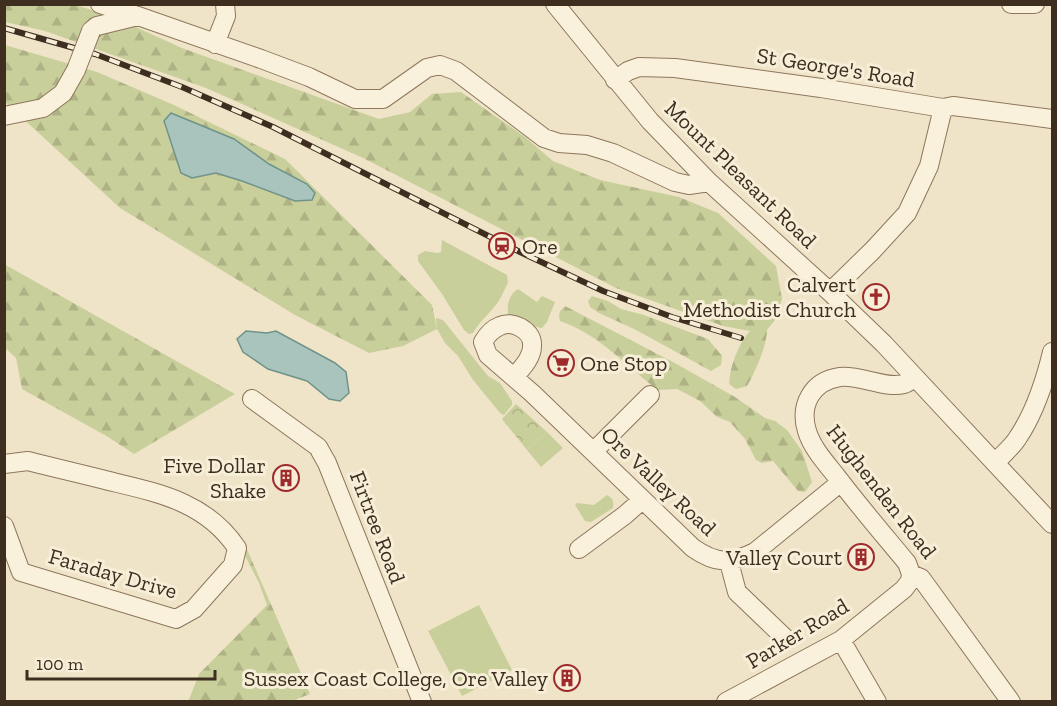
<svg xmlns="http://www.w3.org/2000/svg" width="1057" height="706" font-family="'Zilla Slab',serif">
<style>
.grass{fill:#c9cf9b}
.forest{fill:url(#forest-firs)}
.park{fill:url(#park-crowns)}
.water{fill:#a9c4bc;stroke:#6f938a;stroke-width:1.5}
.lines{fill:none;stroke-linecap:round;stroke-linejoin:round}
.minor-casing{stroke:#8d765c;stroke-width:20}
.minor{stroke:#faf1dc;stroke-width:18}
.rail-casing{stroke:#3d2e20;stroke-width:6}
.rail{stroke:#f7eed8;stroke-width:4;stroke-dasharray:11;stroke-linecap:butt}
.minor-bridge-casing{stroke:#8d765c;stroke-width:20;stroke-linecap:butt}
.minor-bridge{stroke:#faf1dc;stroke-width:18}
.labels{text-anchor:middle;stroke-width:6;stroke-linejoin:round;paint-order:stroke}
.street-label{font-size:22px;fill:#3d2e20;stroke:#f7eed8}
.poi-label{font-size:22px;fill:#3d2e20;stroke:#f7eed8;text-anchor:end}
</style>
<defs>
<pattern id="forest-firs" width="22" height="20" patternUnits="userSpaceOnUse" patternTransform="scale(1.5)"><rect width="22" height="20" fill="#c9cf9b"/><path d="M5 1l3.5 6h-7zM16 11l3.5 6h-7z" fill="#aeb285"/></pattern>
<pattern id="park-crowns" width="20" height="18" patternUnits="userSpaceOnUse" patternTransform="scale(1.5)"><rect width="20" height="18" fill="#c9cf9b"/><path d="M2 6a3 3 0 1 1 6 0M12 15a3 3 0 1 1 6 0" fill="none" stroke="#aeb285"/></pattern>
</defs>
<rect width="100%" height="100%" fill="#f0e4c8"/>
<path class="grass" d="M442 240 507 275 508 283C504 290 501 299 496 305 488 315 479 322 473 333L469 334 464 330 442 294 418 261V255L425 251 438 253 441 252Z
M518 289 537 302 542 296 555 302 547 322 542 328C537 328 516 318 508 315 507 306 508 295 518 289Z
M436 318 443 320 488 376 500 383 512 401V405L504 415 500 413 473 380 458 356 445 343 437 329Z
M547 432 563 448 541 467 527 450Z
M607 495C613 498 614 502 613 508L591 522 585 521 575 505 577 503 594 505Z
M479 605 512 670 462 696 428 631Z"/>
<path class="forest" d="M5 5H75L109 15 182 48 379 119 410 112 432 94 461 92 525 137 553 161 600 180 679 197 718 213 776 266 782 299 775 320 767 330C767 346 755 372 747 386L736 389 729 384C730 366 738 344 750 331L723 326 616 288 363 158 206 88 45 31 5 22Z
M5 45 97 72 174 105 285 159 432 305 437 329 403 346 369 353 295 315 120 208 5 102Z
M4 264 235 394 134 454 108 437 22 389 16 358 5 348Z
M592 296 608 301 621 309 644 315 708 339 722 356 721 365 711 371 636 330 599 313 590 307 588 301Z
M565 306 673 362 735 397 765 418 775 421 787 430 802 451 812 482 805 492 798 491 773 461 762 463 756 460 745 439 730 422 717 417 700 401 677 389 658 390C626 366 599 334 560 321 558 314 559 311 565 306Z
M243 540 310 694 292 701 188 702 199 674 267 605 259 583 238 542Z"/>
<path class="park" d="M516 404 547 432 527 450 502 419Z"/>
<path class="water" d="M171 113 234 139 269 164 307 184 315 193 312 200 295 201 242 181 216 173 192 178 181 173 164 121Z
M246 331 267 333 276 331 335 363 346 372 349 393 340 401 329 399 307 381 268 369 243 352 237 339Z"/>
<g class="lines">
<defs>
<path id="minor" d="M100 4 138 16 261 59 309 77 355 99H383L427 68 440 65 456 71 544 138 559 143 587 145 613 153 675 182 689 185 709 182
M555 4 650 121 709 182 830 292 884 344 1052 524
M1011 4H1035
M91 31 97 26 138 16
M215 44 226 16 225 4
M615 80 628 71 639 67 675 68 821 88 943 108 953 106 1052 119
M4 116 43 108 63 93 76 70
M830 292 873 250 907 213 929 166 943 108
M514 377C522 368 533 357 532 344 532 330 512 320 500 326 492 329 487 335 483 342L488 355 532 393 693 548C716 564 731 564 755 552L841 482
M915 377C912 379 908 383 904 384 885 389 861 375 840 377 812 381 799 405 807 431 812 448 826 463 837 477 859 506 883 534 907 563L911 574 921 578 1011 702
M252 399 318 447 327 463 422 702
M593 452 650 395
M995 463C1002 455 1011 448 1017 439 1034 414 1045 381 1052 352
M4 464 28 461C55 468 82 474 109 481 159 493 206 502 237 548L233 565 194 609 176 619 21 572 4 526
M579 549 625 515 642 500
M729 562 737 592 786 639
M841 640 877 702
M726 702 841 640 904 589 910 581 911 574"/>
</defs>
<use href="#minor" class="minor-casing"/>
<use href="#minor" class="minor"/>
<defs>
<path id="rail" d="M4 28 95 54 182 87 273 127 520 252 603 291 672 317 741 338"/>
</defs>
<use href="#rail" class="rail-casing"/>
<use href="#rail" class="rail"/>
<defs>
<path id="minor-bridge" d="M76 70 91 31"/>
</defs>
<use href="#minor-bridge" class="minor-bridge-casing"/>
<use href="#minor-bridge" class="minor-bridge"/>
</g>
<defs>
<symbol id="station-ring" viewBox="-11 -11 22 22"><circle r="9.5" fill="#f7eed8" stroke="#9e2a2b" stroke-width="1.5"/><path d="M-3-6H3Q5-6 5-4V2Q5 4 3 4L4.5 6H3L1.5 4h-3L-3 6H-4.5L-3 4Q-5 4-5 2V-4Q-5-6-3-6ZM-3.5-4v3h7v-3ZM-3.5 1v1.5H-2V1ZM2 1v1.5H3.5V1Z" fill="#9e2a2b"/></symbol>
<symbol id="church-ring" viewBox="-11 -11 22 22"><circle r="9.5" fill="#f7eed8" stroke="#9e2a2b" stroke-width="1.5"/><path d="M-1.2-6h2.4v3.5h3.3v2.4h-3.3V6h-2.4V-.1h-3.3v-2.4h3.3Z" fill="#9e2a2b"/></symbol>
<symbol id="supermarket-ring" viewBox="-11 -11 22 22"><circle r="9.5" fill="#f7eed8" stroke="#9e2a2b" stroke-width="1.5"/><path d="M-6-5.5h2.5l.6 2H6L4.5 2H-2.5L-4.4-4H-6ZM-1.5 3.2a1.3 1.3 0 1 0 .1 0ZM3 3.2a1.3 1.3 0 1 0 .1 0Z" fill="#9e2a2b"/></symbol>
<symbol id="building-ring" viewBox="-11 -11 22 22"><circle r="9.5" fill="#f7eed8" stroke="#9e2a2b" stroke-width="1.5"/><path d="M-4-6H4V6H1V3H-1V6H-4ZM-2.5-4.3h1.7v1.8h-1.7ZM.8-4.3h1.7v1.8H.8ZM-2.5-1h1.7V.8h-1.7ZM.8-1h1.7V.8H.8Z" fill="#9e2a2b"/></symbol>
</defs>
<g fill-rule="evenodd">
<use href="#station-ring" x="487" y="231" width="30" height="30"/>
<use href="#church-ring" x="861" y="282" width="30" height="30"/>
<use href="#supermarket-ring" x="546" y="348" width="30" height="30"/>
<use href="#building-ring" x="271" y="463" width="30" height="30"/>
<use href="#building-ring" x="846" y="542" width="30" height="30"/>
<use href="#building-ring" x="552" y="663" width="30" height="30"/>
</g>
<g class="labels">
<g class="street-label">
<text transform="translate(836 67) rotate(9)" y="8">St George's Road</text>
<text transform="translate(741 174) rotate(44)" y="8">Mount Pleasant Road</text>
<text transform="translate(659 481) rotate(43)" y="8">Ore Valley Road</text>
<text transform="translate(882 491) rotate(52)" y="8">Hughenden Road</text>
<text transform="translate(378 527) rotate(69)" y="8">Firtree Road</text>
<text transform="translate(113 573) rotate(16)" y="8">Faraday Drive</text>
<text transform="translate(797 633) rotate(-31)" y="8">Parker Road</text>
</g>
<g class="poi-label">
<text x="522" y="254" text-anchor="start">Ore</text>
<text x="856" y="292">Calvert<tspan x="856" dy="25">Methodist Church</tspan></text>
<text x="580" y="371" text-anchor="start">One Stop</text>
<text x="266" y="473">Five Dollar<tspan x="266" dy="25">Shake</tspan></text>
<text x="842" y="565">Valley Court</text>
<text x="548" y="686">Sussex Coast College, Ore Valley</text>
</g>
</g>
<rect width="1057" height="706" fill="none" stroke="#3d2e20" stroke-width="12"/>
<path d="M27 670v9h188v-9" fill="none" stroke="#3d2e20" stroke-width="3"/>
<text x="36" y="670" font-size="18" fill="#3d2e20" stroke="#f7eed8" stroke-width="4.5" paint-order="stroke">100 m</text>
</svg>
